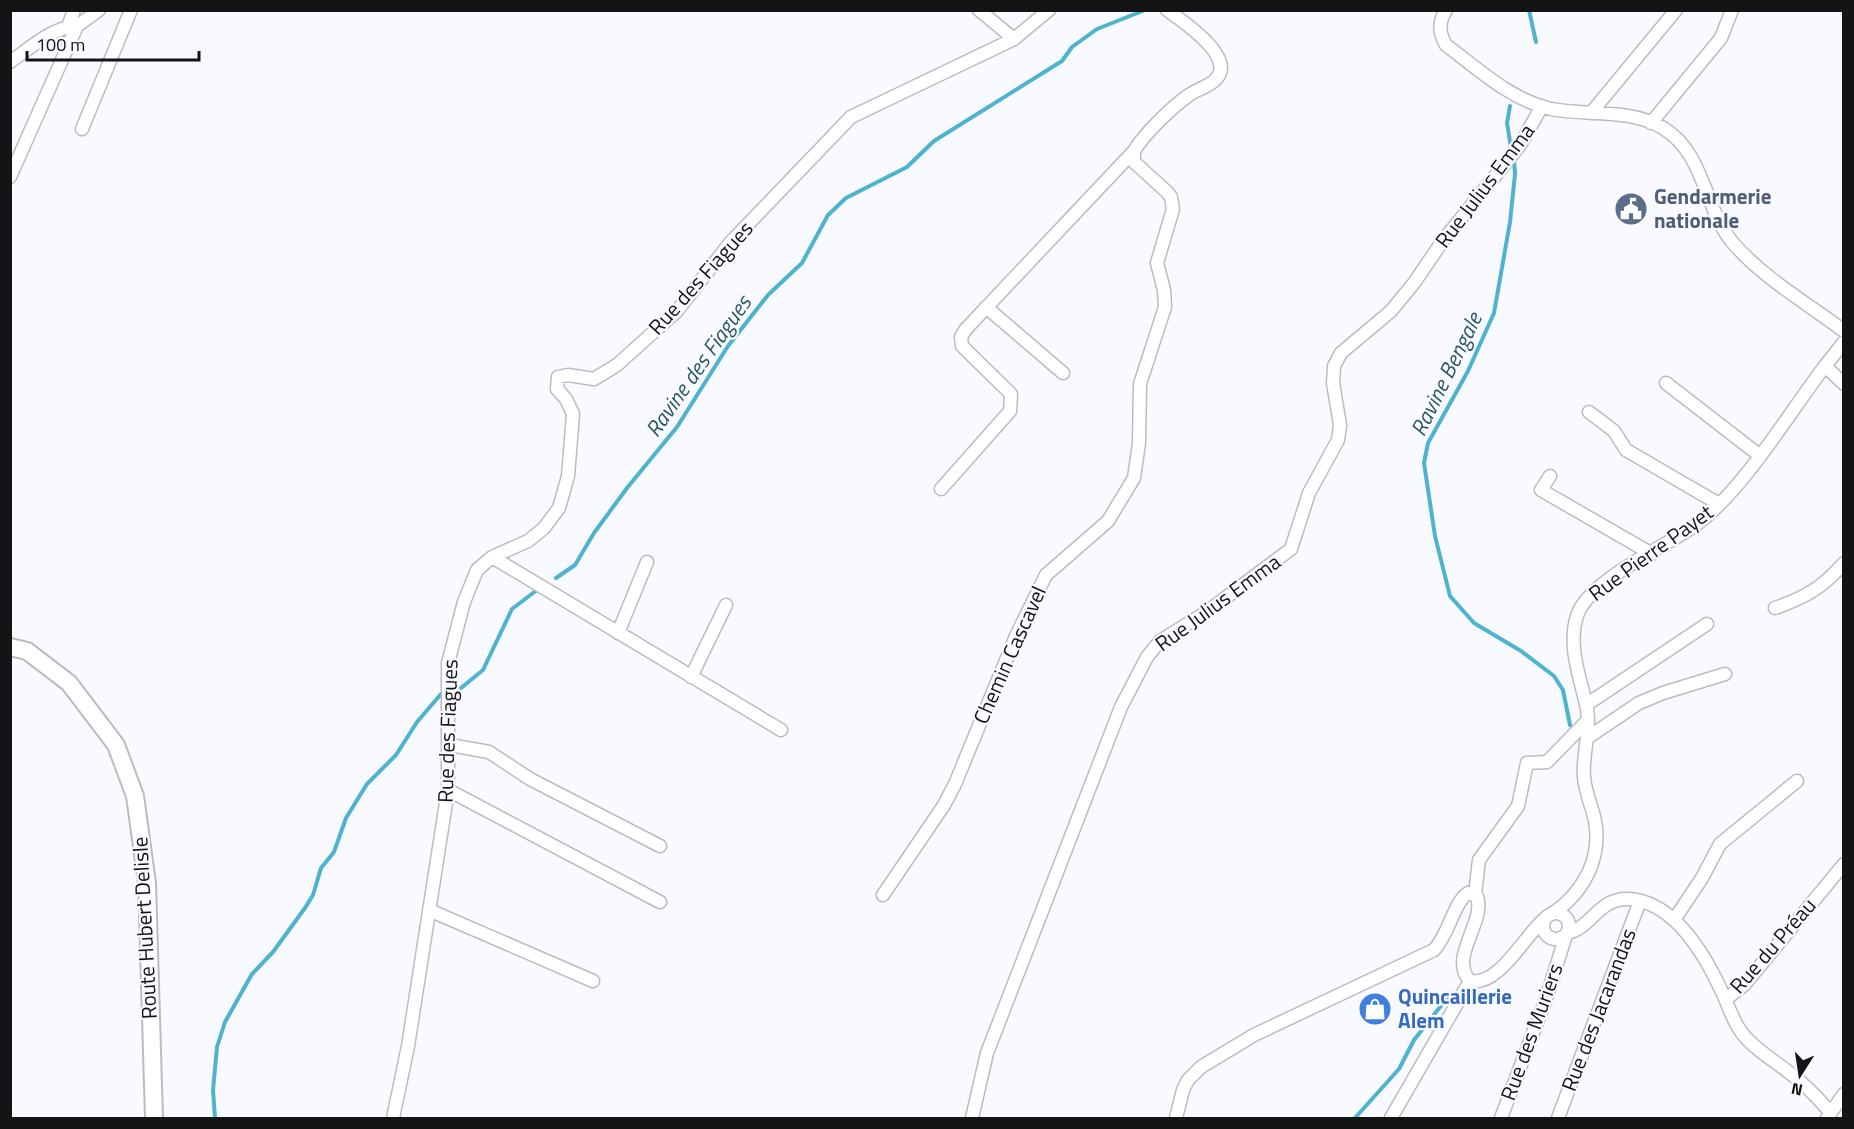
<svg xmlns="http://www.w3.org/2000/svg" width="1854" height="1129" font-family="'Titillium Web',sans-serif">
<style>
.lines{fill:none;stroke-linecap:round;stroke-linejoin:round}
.stream{stroke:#4db3ce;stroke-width:4}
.street-casing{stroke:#bbbcc2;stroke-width:15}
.secondary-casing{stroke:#bbbcc2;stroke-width:20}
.street{stroke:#fff;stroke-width:12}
.secondary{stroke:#fff;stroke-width:16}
.labels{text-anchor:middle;stroke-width:4.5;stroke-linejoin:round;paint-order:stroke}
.street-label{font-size:21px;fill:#131416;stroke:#f9faff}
.service-label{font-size:21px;font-weight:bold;fill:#4e5e75;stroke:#f9faff;text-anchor:start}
.shop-label{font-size:21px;font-weight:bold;fill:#366cbe;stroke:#f9faff;text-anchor:start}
.water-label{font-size:22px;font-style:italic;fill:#2b5763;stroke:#f9faff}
</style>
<rect width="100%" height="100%" fill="#f9faff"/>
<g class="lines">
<path class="stream" d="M1529 10 1536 42
M1510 106 1507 123 1511 148
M1514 160 1515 174 1510 222 1494 313 1468 371 1428 443 1424 463 1435 536 1450 596 1474 623 1521 651 1554 676 1563 690 1570 725
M556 578 575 565 594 533 627 488 677 427 728 346 768 295 802 263 828 215 846 198 907 167 934 141 1062 61 1072 47 1097 29 1145 10
M461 688 483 670 512 609 537 590
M215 1118 213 1090 217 1047 225 1022 252 974 273 952 305 908 313 895 321 868 334 852 346 818 367 784 396 755 417 722 441 694
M1355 1118 1399 1069 1414 1040 1451 993"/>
<defs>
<path id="street" d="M979 10 1014 39
M1446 10C1438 23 1439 33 1446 45 1478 69 1511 100 1551 109 1586 116 1630 108 1663 128 1705 153 1704 209 1733 243 1762 277 1808 304 1844 331
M68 27 74 10
M10 62C29 49 52 27 77 26
M1591 113 1676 10
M1651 123 1721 38 1732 10
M82 129 131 10
M10 177 77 26 99 10
M986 307 1063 373
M1844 342 1825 366 1844 384
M1666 383 1759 455
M1589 412 1614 431 1626 450 1719 504
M1550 476 1541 490 1652 554
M941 489 1010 411 1011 394 962 346 961 337 965 330 1134 151
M492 557 781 730
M1775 608C1806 597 1822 588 1844 563
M618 633 647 562
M691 677 726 605
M1586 705 1707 624
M1587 738 1639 703 1663 693 1725 674
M450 745 489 752 530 779 660 846
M448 790 660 902
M1475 894 1479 860 1518 806 1527 763 1547 762 1588 720
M883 895 944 805 955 784 1016 636 1046 575 1108 521 1134 478 1139 443 1140 384 1165 307 1164 290 1157 263 1173 209 1171 197 1167 192 1134 162V151C1144 134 1172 107 1189 95 1197 89 1209 87 1216 79 1237 57 1181 20 1167 10
M429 910 593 981
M1543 926a13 13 0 1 1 26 0a13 13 0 1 1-26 0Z
M1552 914C1583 893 1602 859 1595 821 1592 806 1585 792 1584 777 1582 754 1591 732 1587 709 1581 679 1567 647 1577 616 1588 580 1666 547 1697 524 1744 489 1789 413 1825 366
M1674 920 1702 878 1720 844 1797 781
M1567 933C1592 928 1599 897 1629 899 1675 902 1705 955 1722 992 1729 1006 1732 1020 1742 1033 1754 1049 1775 1061 1791 1074 1806 1085 1818 1098 1830 1112
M1726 999 1745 984 1844 864
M393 1118 408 1046 448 790V663L464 602 477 570 492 557 528 541 544 528 559 508 568 476 573 414 566 399 557 389 558 377 568 375 594 379 617 365 677 311 730 243 851 117 1014 39 1049 10
M972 1118 987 1053 1121 707 1147 657 1160 641 1208 611 1291 549 1309 493 1338 440 1340 425 1333 383 1334 366 1341 353 1391 311 1414 283 1442 242 1520 145 1542 106
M1176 1118 1183 1090 1188 1080 1201 1067 1254 1035 1434 950C1449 934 1454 902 1468 893L1477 896C1486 923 1448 957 1470 981 1500 987 1527 931 1547 917
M1391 1118 1470 981
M1501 1118 1547 996 1566 935
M1558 1118 1640 901
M1827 1118 1844 1094"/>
<path id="secondary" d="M10 647 27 651 69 683 116 745 135 796 147 883 154 1118"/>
</defs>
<use href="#street" class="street-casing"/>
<use href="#secondary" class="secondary-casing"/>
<use href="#street" class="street"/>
<use href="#secondary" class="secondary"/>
</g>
<defs>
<symbol id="civic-disc" viewBox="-11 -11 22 22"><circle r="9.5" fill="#5c6f8a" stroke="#f9faff"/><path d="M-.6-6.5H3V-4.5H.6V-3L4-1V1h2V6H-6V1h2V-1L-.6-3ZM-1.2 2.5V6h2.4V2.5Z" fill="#fff"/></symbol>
<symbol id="shop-disc" viewBox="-11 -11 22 22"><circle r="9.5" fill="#3f7fe0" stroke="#f9faff"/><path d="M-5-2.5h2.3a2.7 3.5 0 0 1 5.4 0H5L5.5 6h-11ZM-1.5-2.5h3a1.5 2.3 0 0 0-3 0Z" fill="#fff"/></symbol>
</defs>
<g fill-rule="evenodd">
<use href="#civic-disc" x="1612" y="190" width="38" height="38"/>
<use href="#shop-disc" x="1356" y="990" width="38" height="38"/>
</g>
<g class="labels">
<g class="street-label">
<text transform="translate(1485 186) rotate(-53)" y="7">Rue Julius Emma</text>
<text transform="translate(701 278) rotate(-48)" y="7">Rue des Fiagues</text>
<text transform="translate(1651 553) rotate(-36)" y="7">Rue Pierre Payet</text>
<text transform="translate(1218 603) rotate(-36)" y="7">Rue Julius Emma</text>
<text transform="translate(1010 655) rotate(-66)" y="7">Chemin Cascavel</text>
<text transform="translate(448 731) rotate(-88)" y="7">Rue des Fiagues</text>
<text transform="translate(145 928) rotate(-93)" y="7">Route Hubert Delisle</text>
<text transform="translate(1773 946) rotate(-49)" y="7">Rue du Préau</text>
<text transform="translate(1599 1010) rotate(-69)" y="7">Rue des Jacarandas</text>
<text transform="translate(1532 1032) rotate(-70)" y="7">Rue des Muriers</text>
</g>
<g class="service-label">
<text x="1654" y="204">Gendarmerie<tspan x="1654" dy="24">nationale</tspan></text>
</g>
<g class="shop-label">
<text x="1398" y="1004">Quincaillerie<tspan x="1398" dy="24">Alem</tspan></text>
</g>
<g class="water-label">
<text transform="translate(698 366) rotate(-55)" y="8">Ravine des Fiagues</text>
<text transform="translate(1446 374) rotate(-64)" y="8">Ravine Bengale</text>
</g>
</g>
<rect width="1854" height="1129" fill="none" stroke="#131416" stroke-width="24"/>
<g transform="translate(1800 1075) rotate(192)" stroke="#f9faff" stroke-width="4.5" paint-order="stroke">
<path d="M0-4.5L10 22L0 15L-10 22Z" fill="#131416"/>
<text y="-9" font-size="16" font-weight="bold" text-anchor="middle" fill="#131416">N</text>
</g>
<path d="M27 51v9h172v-9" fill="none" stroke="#131416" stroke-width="3"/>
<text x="36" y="51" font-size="18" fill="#131416" stroke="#f9faff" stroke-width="4.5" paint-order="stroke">100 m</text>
</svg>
